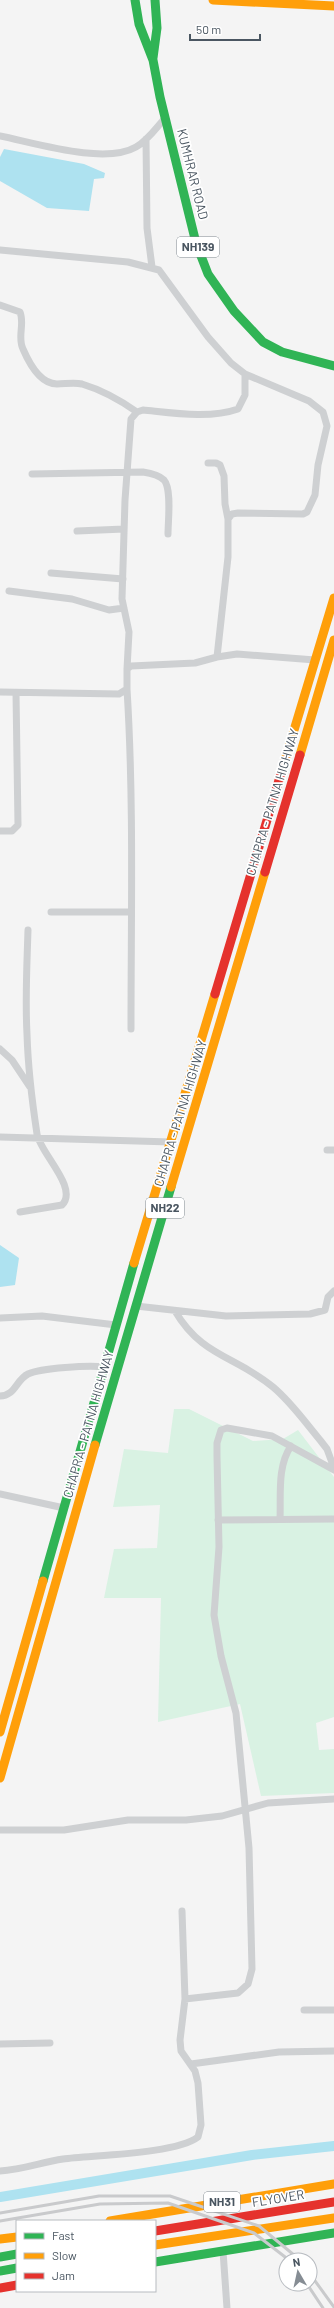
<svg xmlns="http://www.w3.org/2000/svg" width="334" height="2308" font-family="Barlow,sans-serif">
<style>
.green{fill:#d9f2e3}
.water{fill:#aee2f0}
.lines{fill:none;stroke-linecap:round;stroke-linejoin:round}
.canal{stroke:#aee2f0;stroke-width:10}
.street{stroke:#ced0d2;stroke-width:7}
.fast{stroke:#30b455;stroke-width:9}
.slow{stroke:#ff9f0a;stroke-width:9}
.jam{stroke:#e5322d;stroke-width:9}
.rail{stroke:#c9cacc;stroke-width:3}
.labels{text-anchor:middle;stroke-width:3.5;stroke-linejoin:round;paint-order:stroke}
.shield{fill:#fff;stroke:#808990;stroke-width:1}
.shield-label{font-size:12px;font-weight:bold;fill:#4a5661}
.street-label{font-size:13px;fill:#4a5661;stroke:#fff}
</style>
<rect width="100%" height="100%" fill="#f4f4f4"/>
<path class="green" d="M174 1409H189L253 1441 283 1439 298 1430 334 1477V1717L316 1723 319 1750 334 1749V1793L261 1796 240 1704 158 1722 161 1598H104L114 1549 157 1548 160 1505 113 1507 124 1449 168 1453Z"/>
<path class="water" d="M4 149 84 164 105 173 104 178 94 179 89 211 47 208 0 181V157Z
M0 1245 19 1258 15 1285 0 1287Z"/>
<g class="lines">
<path class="canal" d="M0 2197 252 2155 334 2146"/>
<path class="street" d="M0 136C35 143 105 165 136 147 148 140 156 128 165 118
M146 139 147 228 152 267
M0 250 128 262 159 270 208 337 231 363 245 374 309 401 323 412 327 426 318 465 315 495 307 512 303 514 238 513 232 514 228 519V557L217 657 237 654 315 660
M0 305 20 312C25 324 17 337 23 349 29 363 40 384 57 384 65 384 74 382 82 384 102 390 120 400 137 412
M208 463H216L220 465 224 476 225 504 228 519
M32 474 143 472C150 473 159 475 164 480 172 489 168 521 168 534
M77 531 124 529
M51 573 123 579
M9 591 72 599 109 610 124 608
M127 669 129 632 122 599 125 500 131 419 137 412 143 410C173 413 210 419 238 409L245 395V374
M127 689C134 802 131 916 131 1029
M0 692 119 694 127 689V669L131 666 195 663 217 657
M0 831H12L18 825 16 693
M51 912H131
M0 1049 12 1060 30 1087
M0 1137 171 1142
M327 1150H334
M20 1212 62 1205C79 1188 40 1153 37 1134 32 1101 28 1068 27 1034 25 999 27 964 28 930
M136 1306 226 1316 310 1314 325 1310 328 1297 334 1291
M175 1311C202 1357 236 1356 273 1387 291 1402 305 1422 320 1440L327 1449 334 1468
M0 1318 42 1316 116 1325
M0 1396C15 1396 16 1380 28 1374 41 1368 89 1365 104 1367
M0 1494 64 1508
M280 1519C281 1496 277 1466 291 1446
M218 1520 334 1519
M0 1830H64L128 1820H186L222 1816 268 1803 334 1799
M185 1999 238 1993 248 1984 252 1969 249 1848 236 1713 221 1656 214 1615 219 1547 217 1456V1443L221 1430 227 1428 272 1436 334 1470
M304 2010H334
M0 2044 50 2043
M191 2064 279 2052 334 2051
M0 2171C22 2170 42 2162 63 2159 94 2155 176 2154 198 2137L201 2125 198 2083 195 2071 181 2051 180 2040 185 1999 182 1911
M223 2251 227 2308"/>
<path class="fast" d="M135 0 139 24 153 60 160 97 196 243 208 274 234 311 263 342 282 352 334 366
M153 58 157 28 155 0
M95 1445 171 1187
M43 1581 134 1263
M0 2257 17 2254
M155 2262 334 2233
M0 2271 17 2268"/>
<path class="slow" d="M213 0 334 6
M300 755 334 640
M285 760 334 598
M171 1187 265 872
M134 1263 215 994
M0 1732 43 1581
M0 1778 95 1445
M110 2221 334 2184
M0 2239 17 2237
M155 2245 334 2218"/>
<path class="jam" d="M265 872 300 755
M215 994 285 760
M155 2231 334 2202
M0 2288 17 2285"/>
<path class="rail" d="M0 2213 99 2196H170L259 2226 300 2260
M0 2221 100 2204 168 2203 254 2233 289 2260
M310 2274 334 2307
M307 2284 323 2308"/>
</g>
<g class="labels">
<g class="shield">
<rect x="177" y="237" width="42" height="20" rx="3"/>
<rect x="146" y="1198" width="38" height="20" rx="3"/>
<rect x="204" y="2192" width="36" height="20" rx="3"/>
</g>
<g class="shield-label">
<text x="198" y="251">NH139</text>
<text x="165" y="1212">NH22</text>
<text x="222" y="2206">NH31</text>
</g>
<g class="street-label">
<text transform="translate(193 174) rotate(76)" y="5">KUMHRAR ROAD</text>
<text transform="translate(272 802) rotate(-73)" y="5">CHAPRA - PATNA HIGHWAY</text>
<text transform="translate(180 1113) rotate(-73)" y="5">CHAPRA - PATNA HIGHWAY</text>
<text transform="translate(88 1424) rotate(-74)" y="5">CHAPRA - PATNA HIGHWAY</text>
<text transform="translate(278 2198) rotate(-9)" y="5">FLYOVER</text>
</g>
</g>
<rect x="16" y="2220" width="140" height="72" fill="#ffffff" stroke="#b7bbc0"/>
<rect x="24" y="2233" width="20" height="6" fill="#30b455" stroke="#b7bbc0"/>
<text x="52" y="2240" font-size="12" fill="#4a5661">Fast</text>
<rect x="24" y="2253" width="20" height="6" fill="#ff9f0a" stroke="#b7bbc0"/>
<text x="52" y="2260" font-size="12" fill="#4a5661">Slow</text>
<rect x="24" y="2273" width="20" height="6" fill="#e5322d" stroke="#b7bbc0"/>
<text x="52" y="2280" font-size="12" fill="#4a5661">Jam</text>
<g transform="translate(298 2272) rotate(351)"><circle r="19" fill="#ffffff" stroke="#b7bbc0"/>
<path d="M0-3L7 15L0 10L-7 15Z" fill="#868d94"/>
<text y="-6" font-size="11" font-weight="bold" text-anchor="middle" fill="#4a5661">N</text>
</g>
<path d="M190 34v6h70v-6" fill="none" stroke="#4a5661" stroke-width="2"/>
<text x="196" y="34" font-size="12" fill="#4a5661" stroke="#ffffff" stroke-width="3" paint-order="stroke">50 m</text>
</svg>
